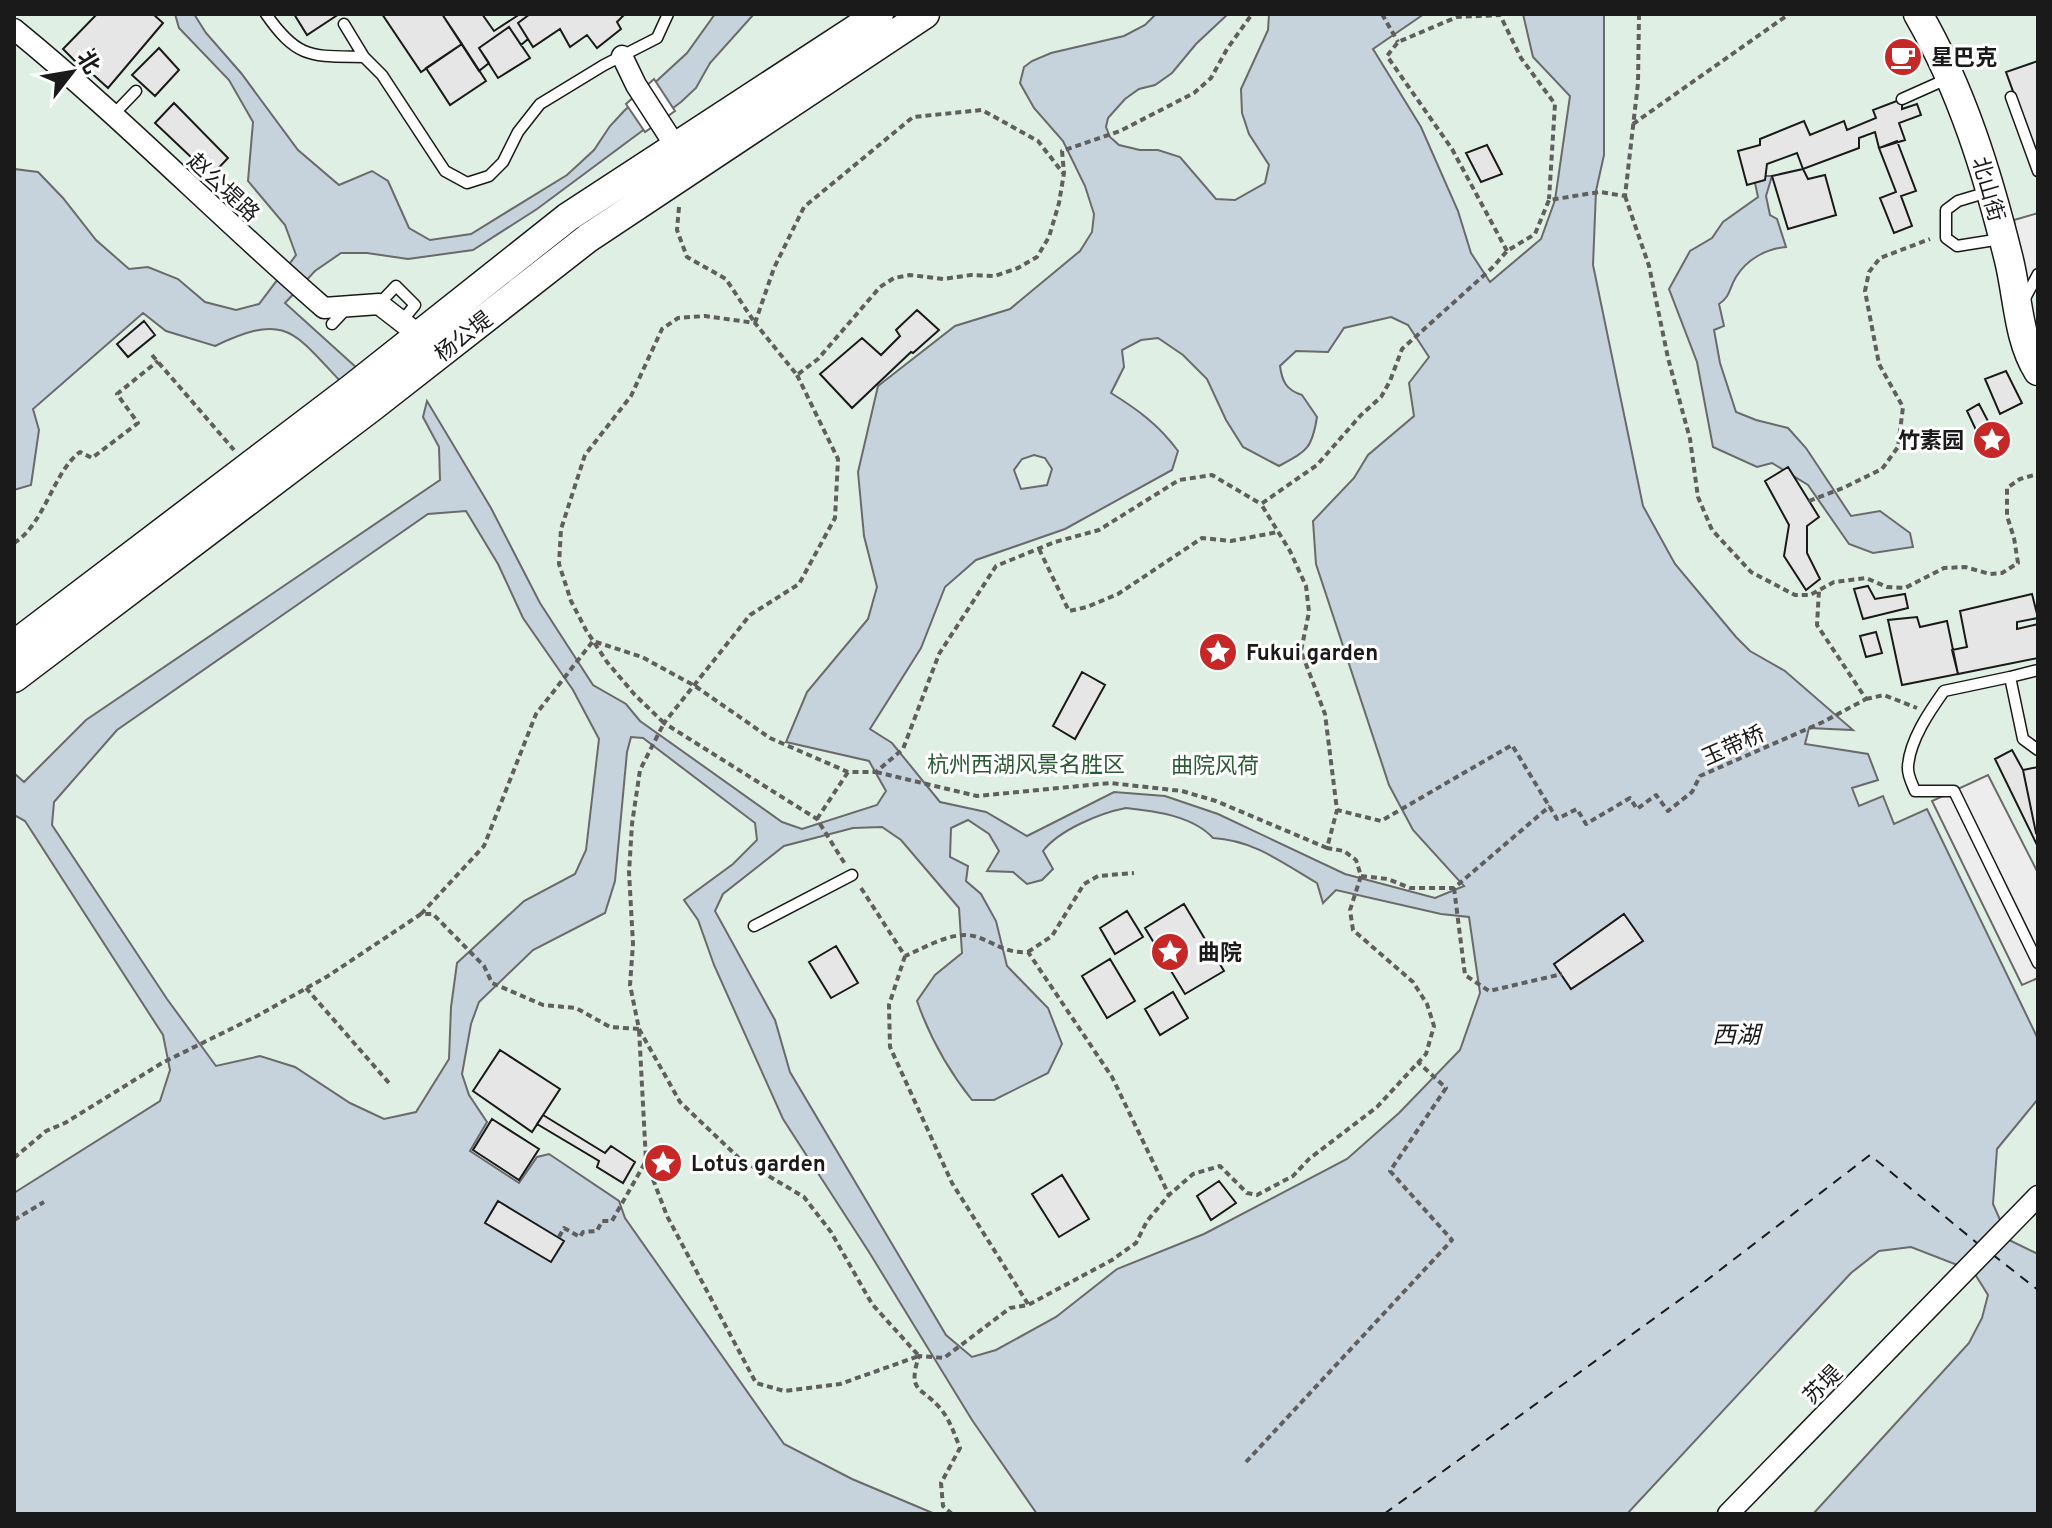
<svg xmlns="http://www.w3.org/2000/svg" width="2052" height="1528" font-family="Overpass,'Noto Sans SC',sans-serif">
<style>
.green{fill:#e0efe3;stroke:#6a6a6a;stroke-width:2}
.parking{fill:#ededed;stroke:#6a6a6a;stroke-width:2}
.water{fill:#c6d2dc;stroke:#6a6a6a;stroke-width:2;fill-rule:evenodd}
.pier{fill:#fff;stroke:#6a6a6a;stroke-width:2}
.lines{fill:none;stroke-linecap:round;stroke-linejoin:round}
.ferry{stroke:#1a1a1a;stroke-width:2;stroke-dasharray:10 8;stroke-linecap:butt}
.building{fill:#e6e6e6;stroke:#1a1a1a;stroke-width:2}
.lane-casing{stroke:#1a1a1a;stroke-width:13}
.street-casing{stroke:#1a1a1a;stroke-width:23}
.secondary-casing{stroke:#1a1a1a;stroke-width:31}
.path{stroke:#5f5f5f;stroke-width:4;stroke-dasharray:6 4;stroke-linecap:butt}
.lane{stroke:#fff;stroke-width:10}
.street{stroke:#fff;stroke-width:20}
.secondary{stroke:#fff;stroke-width:28}
.labels{text-anchor:middle;stroke-width:6;stroke-linejoin:round;paint-order:stroke}
.poi-label{font-size:22px;font-weight:bold;fill:#1a1a1a;stroke:#fff;text-anchor:start}
.street-label{font-size:22px;fill:#1a1a1a;stroke:#fff}
.park-label{font-size:22px;fill:#2b5a34;stroke:#fff}
.water-label{font-size:24px;font-style:italic;fill:#1a1a1a;stroke:#fff}
</style>
<rect width="100%" height="100%" fill="#fff"/>
<path class="green" d="M14 14H2038V1514H14Z"/>
<path class="parking" d="M2038 213V274L2026 298 2014 220Z
M1988 775 2038 873V978L2022 985 1932 801Z"/>
<path class="water" d="M175 14H194L206 33 241 73 298 150 339 185 372 171 388 181 409 228 430 240 471 234 567 175 594 150 610 126 624 111 687 53 715 14H754L710 63 696 88 681 102 537 209 473 250 408 259 367 253H341L315 271 285 303 358 369 342 383C293 331 286 312 215 346L166 331 143 313 33 409 39 430 31 485 14 490V169L38 172 63 198 96 240 129 269 148 267 178 279 205 302 236 310 259 304 296 255 285 225 248 181 253 122 229 80 179 28Z
M1156 14H1228L1196 44 1172 73 1155 85 1139 89 1125 99 1108 118 1106 127 1110 137 1119 145 1140 150H1158L1180 157 1216 199 1235 200 1265 183 1269 165 1249 134 1242 113 1241 89 1268 30 1269 14H1424L1373 49 1421 127 1458 211 1471 253 1490 282 1541 239 1555 200 1570 96 1533 57 1523 14H1604V155L1596 191 1593 265 1643 506 1675 564 1736 637 1750 651 1785 671 1853 730 1809 728 1805 744 1868 754 1878 780 1852 788 1859 806 1883 796 1894 824 1927 809 2038 1039V1099L1997 1149 1993 1204 2009 1240 2038 1254V1514H1813L1969 1343 1982 1318 1988 1295 1973 1271 1911 1247 1879 1251 1851 1273 1627 1514H1037L972 1420 869 1252 783 1119 714 965 698 920 684 900 733 864 757 840 755 823 643 738 631 737 627 752 615 881 605 913 533 950 479 1002 471 1024 462 1074 469 1095 487 1122 470 1151 519 1183 537 1157 549 1154 619 1201 625 1218 784 1444 852 1479 935 1514H14V1193L160 1101 170 1070 163 1035 25 821 14 815V773L24 782 86 720 440 480 439 447 423 417 427 401 491 508 540 603 593 685 626 704 640 721 782 822 802 829 877 805 886 791 869 761 786 742 807 692 868 619 877 587 864 536 858 472 878 386 955 326 1010 309 1080 251 1092 232 1094 214 1085 186 1063 141 1034 108 1020 83 1024 67 1032 61 1051 53 1124 36 1145 25ZM1391 317 1408 325 1429 357 1409 383 1414 416 1368 455 1354 478 1313 521 1316 564 1389 785 1413 830 1464 886 1435 898 1345 874 1218 814 1165 796 1114 792 1027 836 986 812 940 802 892 743 870 729 921 648 945 587 976 560 1065 529 1172 470 1178 451C1159 425 1137 409 1111 393L1124 367 1122 350 1141 340 1158 338 1183 355 1207 379 1226 420 1243 447 1279 466C1307 451 1312 449 1317 417L1302 395C1286 390 1282 381 1280 366L1296 351 1328 352 1344 328ZM1034 455 1045 458 1052 469 1047 485 1021 489 1014 470 1022 459ZM466 511 498 564 523 618 573 690 599 739 586 850 575 874 524 901 457 963 451 1007 449 1059 416 1112 384 1119 350 1103 295 1067 260 1056 216 1066 167 999 52 825 54 802 117 730 428 514ZM1126 808C1155 811 1193 816 1213 838 1253 840 1283 863 1317 883L1323 903 1336 890 1441 914 1469 917 1480 993 1460 1050 1399 1113 1347 1159 1204 1234 1117 1269 1056 1317 996 1350 972 1357 946 1335 790 1072 775 1020 715 911 723 894 784 846 853 828 882 827 901 840 959 908 962 953 935 975 917 1001C930 1038 948 1070 972 1100H994L1048 1073 1062 1044 1048 1008 1007 966 996 921 981 894 966 881 968 866 950 857 951 828 968 820 989 834 999 851 987 871 1013 872 1027 884 1042 880 1053 869 1043 851C1059 830 1100 813 1126 808Z
M1760 176H1772L1766 196 1770 215 1777 219 1786 247C1766 249 1747 259 1736 277 1729 288 1731 296 1719 304L1724 326 1714 330 1720 363 1736 412 1756 420 1788 428 1806 448 1851 516 1880 511 1910 533 1913 547 1873 553 1849 544 1808 485 1772 463 1757 467 1713 447 1697 362 1669 289 1690 251 1712 238 1723 222 1758 197 1755 183Z"/>
<path class="pier" d="M654 79 675 111 645 132 626 104Z"/>
<g class="lines">
<path class="ferry" d="M1992 1254 2038 1290
M1384 1514 1703 1283 1870 1155 1977 1243"/>
</g>
<path class="building" d="M97 14H153L163 23 108 88 88 70 100 58 94 49 78 64 63 49Z
M294 14H339L307 35Z
M382 14H442L462 44 421 72Z
M442 14H482L494 31 520 14H530L518 23 528 39 521 45 509 27 479 48 489 63 479 71Z
M530 14H625L617 22 621 29 597 48 587 35 570 47 560 29 533 47 518 23Z
M509 27 530 58 498 78 479 48Z
M462 44 486 81 450 105 426 68Z
M159 48 179 70 155 96 132 75Z
M2038 61V160L2006 72Z
M1902 99V109L1917 104 1921 115 1899 123 1905 140 1879 148 1875 132 1859 138V148L1803 169 1797 153 1767 164 1765 180 1747 185 1738 151 1760 145V139L1804 121 1810 135 1844 121 1847 130 1876 118 1873 110Z
M174 103 228 158 211 176 155 123Z
M1897 141 1916 191 1901 196 1912 226 1894 233 1880 198 1896 192 1879 148Z
M1487 145 1502 174 1481 182 1466 153Z
M1803 169 1808 179 1825 175 1836 215 1788 229 1772 176Z
M917 310 939 330 913 353 911 352 852 408 820 374 862 338 881 355 900 336 896 330Z
M144 321 155 335 128 357 117 344Z
M2006 371 2022 403 2000 414 1985 379Z
M1979 404 1990 425 1977 432 1967 411Z
M1788 467 1819 517 1807 526V553L1820 579 1806 590 1784 556 1789 525 1765 481Z
M1868 586 1875 599 1905 594 1908 608 1863 619 1854 589Z
M2032 594 2038 618 2017 622V629L2038 624V658L1958 674 1952 650 1967 647 1960 611Z
M1917 617 1920 627 1947 621 1958 674 1902 685 1888 620Z
M1876 632 1882 653 1866 657 1860 636Z
M1082 672 1105 685 1075 739 1053 726Z
M2012 750 2023 770 2036 833 2038 832V847L1995 759Z
M2038 767V832L2036 833 2023 770Z
M1184 904 1224 971 1185 994 1145 928Z
M1127 911 1143 937 1115 954 1100 928Z
M1624 914 1643 941 1571 989 1554 964Z
M836 946 858 983 831 998 809 962Z
M1110 959 1135 1001 1107 1018 1082 976Z
M1173 992 1188 1018 1160 1035 1145 1009Z
M500 1050 560 1089 532 1132 473 1091Z
M543 1115 605 1153 611 1146 635 1162 623 1183 597 1167 599 1161 537 1124Z
M492 1119 539 1149 519 1180 473 1150Z
M1062 1175 1089 1219 1059 1237 1032 1194Z
M1219 1181 1236 1203 1211 1220 1197 1196Z
M498 1201 564 1241 551 1262 485 1223Z"/>
<g class="lines">
<defs>
<path id="lane" d="M266 14C298 60 312 56 364 57L382 75 445 171 467 183 489 176 503 162 518 132 540 104 604 65 657 38 668 14
M344 24 364 57
M76 80 93 57
M2011 97 2038 171
M1902 99 1949 78
M113 115 136 91
M1988 192 1958 201 1946 210V238L1957 246 2001 239
M379 304 396 286 415 305 401 322
M2022 304 2038 274
M332 324 346 309
M2010 677 2038 670
M2038 750 2023 739 2010 677 1944 691C1929 712 1910 740 1908 766 1907 775 1912 783 1915 791H1954L2038 963
M754 926 852 875"/>
<path id="street" d="M14 29C122 117 219 217 324 308L379 304 419 335
M622 56 636 85 676 147
M1728 1514 2038 1196"/>
<path id="secondary" d="M1918 14C1962 90 1988 175 2009 260 2018 297 2018 339 2038 371
M14 645 351 389 568 217 879 14
M14 678 372 407 588 238 925 14"/>
</defs>
<use href="#lane" class="lane-casing"/>
<use href="#street" class="street-casing"/>
<use href="#secondary" class="secondary-casing"/>
<path class="path" d="M1382 14 1398 42
M1639 14 1638 83 1625 196 1600 192 1549 200 1535 234 1507 251 1492 268 1402 349 1390 381 1381 397 1361 415 1317 465 1261 504 1290 551 1306 586 1309 612 1301 651 1325 714 1337 810 1381 821 1512 745 1557 819 1577 809 1586 824 1630 798 1637 809 1656 795 1668 811 1692 792 1700 776 1823 722 1866 699 1817 625 1819 590
M1633 124 1789 14
M1625 196 1649 266 1668 358 1690 439 1698 497 1712 530 1751 572 1795 595H1810L1834 582 1866 578 1887 587 1905 588 1944 568 1965 567 1990 574 2002 573 2018 563 2014 538 2007 516V488L2020 479 2038 474
M679 207 677 230 687 257 726 279 755 323
M1507 251 1452 149 1387 56 1398 42 1457 17 1500 15 1521 58 1555 104 1549 199
M755 323 774 268 804 207 913 117 982 110 1038 141 1063 173
M152 355 234 450
M797 375 838 459 835 518 799 584 750 615 664 723 817 819 845 864
M1809 501 1843 488 1882 469 1898 447 1903 407 1879 364 1865 291 1869 272 1880 258 1930 239
M14 543C45 524 53 472 80 452L92 458 138 423 117 394 158 361
M1039 549 1069 611 1087 607 1118 594 1202 538 1231 541 1278 532
M1866 699 1884 695 1917 708
M876 772 977 796 1110 783 1182 791 1216 801 1327 848
M817 819 848 772
M1361 876 1388 879 1410 888H1454L1550 806
M861 888 905 956C924 948 945 935 966 935 988 936 1000 954 1028 952L1112 1077 1169 1195
M1454 888 1465 975 1489 991 1562 974
M421 914 484 846 536 714 593 641 642 657 695 686 770 738 848 772H876L903 749 939 654 996 566 1055 542 1099 530 1179 480 1212 475 1261 504
M1028 952 1052 936 1084 884 1098 876 1134 873
M905 956 889 1005 890 1047 952 1183 1028 1304
M306 988 389 1083
M639 1029 680 1102 740 1159 804 1197 831 1232 872 1304 919 1356 840 1384 784 1391 756 1383 667 1216 646 1161Z
M14 1158 46 1131 65 1123 162 1063 257 1016 328 976 421 914H433L484 966 492 983 543 1005 576 1008 610 1027 639 1029 630 985 633 944 629 872 632 824 640 770 664 723 635 695 607 662 586 630 571 601 559 564 561 529 585 455 631 396 662 329 678 318 705 316 755 323 797 375 818 359 880 287 894 278 910 275 943 279 971 275 995 276 1018 268 1037 257 1049 237 1059 203 1064 173 1062 151 1120 131 1194 93 1211 78 1227 49 1252 14
M14 1220 44 1202
M559 1237 564 1228 580 1237 583 1232 597 1231 602 1221H612L646 1161
M1246 1462 1452 1240 1390 1171 1446 1088 1418 1062
M952 1514 943 1506 941 1483 960 1448C954 1433 950 1420 940 1408 921 1386 907 1393 919 1356L944 1358 1010 1308 1028 1305 1112 1260 1136 1243 1147 1221 1169 1195 1193 1174 1220 1166 1247 1193 1257 1195 1293 1176 1309 1159 1377 1107 1426 1054 1434 1026 1427 1004 1413 982 1353 930 1350 910 1361 876 1356 860 1344 851 1327 848 1337 810"/>
<use href="#lane" class="lane"/>
<use href="#street" class="street"/>
<use href="#secondary" class="secondary"/>
</g>
<defs>
<symbol id="cafe-disc" viewBox="-11 -11 22 22"><circle r="9.5" fill="#c62828" stroke="#fff"/><path d="M-5.5-4.5H6V0H3Q3 3.5 0 3.5H-2.5Q-5.5 3.5-5.5 0ZM3-3.2v2h1.7v-2ZM-6 4.5H4V6H-6Z" fill="#fff"/></symbol>
<symbol id="sight-disc" viewBox="-11 -11 22 22"><circle r="9.5" fill="#c62828" stroke="#fff"/><path d="M0-6L1.8-2.2L6-1.7L2.9 1.2L3.7 5.4L0 3.3L-3.7 5.4L-2.9 1.2L-6-1.7L-1.8-2.2Z" fill="#fff"/></symbol>
</defs>
<g fill-rule="evenodd">
<use href="#cafe-disc" x="1881" y="35" width="44" height="44"/>
<use href="#sight-disc" x="1970" y="418" width="44" height="44"/>
<use href="#sight-disc" x="1196" y="630" width="44" height="44"/>
<use href="#sight-disc" x="1148" y="930" width="44" height="44"/>
<use href="#sight-disc" x="641" y="1141" width="44" height="44"/>
</g>
<g class="labels">
<g class="poi-label">
<text x="1931" y="65">星巴克</text>
<text x="1964" y="448" text-anchor="end">竹素园</text>
<text x="1246" y="660">Fukui garden</text>
<text x="1198" y="960">曲院</text>
<text x="691" y="1171">Lotus garden</text>
</g>
<g class="street-label">
<text transform="translate(224 187) rotate(43)" y="8">赵公堤路</text>
<text transform="translate(1989 189) rotate(74)" y="8">北山街</text>
<text transform="translate(463 336) rotate(-38)" y="8">杨公堤</text>
<text transform="translate(1733 745) rotate(-24)" y="8">玉带桥</text>
<text transform="translate(1822 1384) rotate(-45)" y="8">苏堤</text>
</g>
<g class="park-label">
<text x="1026" y="772">杭州西湖风景名胜区</text>
<text x="1215" y="773">曲院风荷</text>
</g>
<g class="water-label">
<text x="1736" y="1043">西湖</text>
</g>
</g>
<rect width="2052" height="1528" fill="none" stroke="#1a1a1a" stroke-width="32"/>
<g transform="translate(72 72) rotate(59)" stroke="#ffffff" stroke-width="6" paint-order="stroke">
<path d="M0-6L14 30L0 20L-14 30Z" fill="#1a1a1a"/>
<text y="-12" font-size="22" font-weight="bold" text-anchor="middle" fill="#1a1a1a">北</text>
</g>
</svg>
